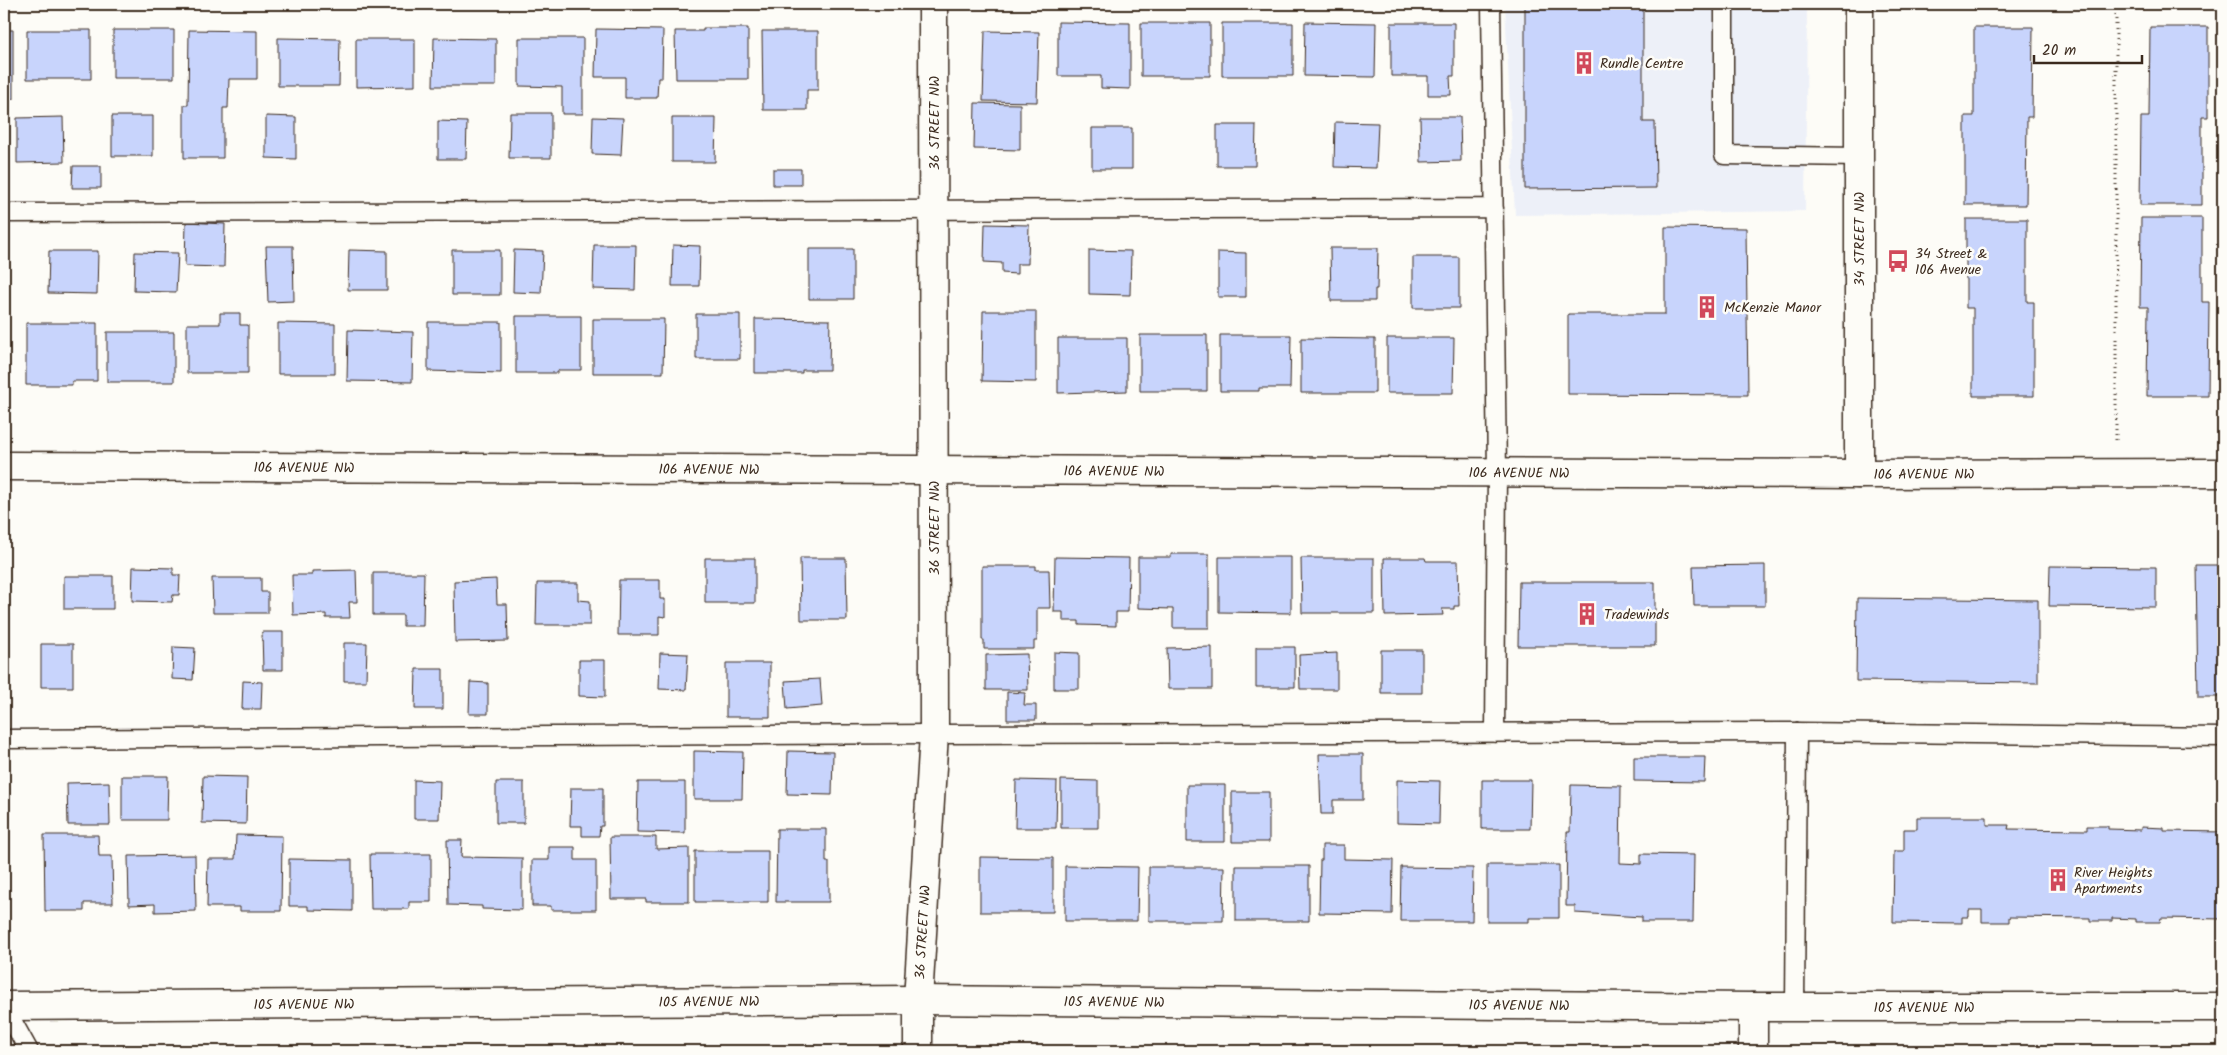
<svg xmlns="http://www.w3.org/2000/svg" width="2227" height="1055" font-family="Kalam,sans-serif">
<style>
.built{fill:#edf0f8}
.building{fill:#c8d4fc;stroke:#3b2a1e}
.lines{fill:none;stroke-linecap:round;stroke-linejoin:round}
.service-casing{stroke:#3b2a1e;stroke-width:21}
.minor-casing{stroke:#3b2a1e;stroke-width:31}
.tertiary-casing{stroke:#3b2a1e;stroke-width:31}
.path{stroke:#3b2a1e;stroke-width:3;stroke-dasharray:1 4;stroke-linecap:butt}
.service{stroke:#fdfcf7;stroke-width:18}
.minor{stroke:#fdfcf7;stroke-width:28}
.tertiary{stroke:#fdfcf7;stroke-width:28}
.labels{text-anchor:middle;stroke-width:5;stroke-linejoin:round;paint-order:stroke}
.poi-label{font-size:14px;fill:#3b2a1e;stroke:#fdfcf7;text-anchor:start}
.street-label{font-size:14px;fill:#3b2a1e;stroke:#fdfcf7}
</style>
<rect width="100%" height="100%" fill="#fdfcf7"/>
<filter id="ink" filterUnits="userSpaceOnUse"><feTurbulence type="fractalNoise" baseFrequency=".02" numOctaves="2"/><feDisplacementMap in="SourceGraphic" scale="10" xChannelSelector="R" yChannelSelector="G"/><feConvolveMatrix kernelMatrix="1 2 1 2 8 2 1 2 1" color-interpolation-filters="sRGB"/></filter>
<g filter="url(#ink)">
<path class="built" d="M1505 4H1807L1805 211 1515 215Z"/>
<path class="building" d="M1525 4H1643V122H1655L1656 188 1525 189Z
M1058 22 1130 23V89L1101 88V76H1058Z
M1305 22 1376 23 1375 77 1304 76Z
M1141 23H1210V76H1141Z
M1222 23H1293V76H1222Z
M1391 23H1454V76H1450L1451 95H1428V76H1391Z
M1974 27H2033L2032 117H2027L2026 205H1965V116H1974Z
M2150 27H2208V117H2202V205H2140L2141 117H2149Z
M703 28H748V79H676L675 31H703Z
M596 29 663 30 662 78H658L657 98H625V77H595Z
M4 30H13V99H4Z
M27 30H91V79H27Z
M113 30H174V78H113Z
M189 30 257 31V79H229L228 108H223V158H184V105H188Z
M762 31H818V90H807V110H763Z
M985 31 1039 32 1037 102 983 101Z
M278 38 340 39 339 86H278Z
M434 38 496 39V86H433Z
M519 38H583V114H562V87L519 86Z
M356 39H415V86L356 87Z
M975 103 1020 104V150L974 149Z
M510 113H551V158H509Z
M112 116H153V156H112Z
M266 116 296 117V159L266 158Z
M63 117 64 162 17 163V118Z
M593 117 623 118 621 155 592 154Z
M1420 117H1460L1461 161 1421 162Z
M672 118H716L715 162H672Z
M438 121 467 122 466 159H438Z
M1335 122 1378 123 1376 168 1334 167Z
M1217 125H1256L1255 166H1217Z
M1092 128H1132V169H1092Z
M73 166H101V188H72Z
M773 169H801V185H773Z
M2141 218H2202V302H2209L2208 396H2147L2148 307H2140Z
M1966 219H2027V302H2034V396H1973V308H1966Z
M186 222 225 224 224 267 185 266Z
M985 224 1029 225 1028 264H1017V274L1002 273V263L984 262Z
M1665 227 1746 228 1748 395 1568 394V314H1665Z
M594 245H636L635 290 593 289Z
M673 245 700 246 699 286H672Z
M266 246H293L294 301 268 302Z
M1330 248H1378L1377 289H1375V301H1331Z
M809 249H853V299H809Z
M349 250 387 251V290H348Z
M452 250H500V295H452Z
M514 250 543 251 541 293 513 292Z
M1089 250 1131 251 1130 295 1089 294Z
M49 251H98L97 294 48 293Z
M135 252 178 253 176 292 134 291Z
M1218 252 1246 253V297H1218Z
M1413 257H1459V308H1413Z
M4 299H7V384H4Z
M983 311H1036V382L982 381Z
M220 313H240V325H248V373H187V324H220Z
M696 314H740V359H696Z
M516 316H581V370H558V373H516Z
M593 319H664L663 373H593Z
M755 319 830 320 829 370H802V373H755Z
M428 322H501V373L428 371Z
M26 323H97V381H72V385H26Z
M278 323 335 324V374H278Z
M348 330 413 332 412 382 347 381Z
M107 332H174V382H107Z
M1140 335H1207V391H1140Z
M1220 335H1291L1290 388H1259V391H1220Z
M1058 338H1127V391L1058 393Z
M1301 338 1375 339V393H1301Z
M1387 338H1454L1453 393H1387Z
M1171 554H1209V628H1173V609L1138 608V557H1171Z
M1055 557 1129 558 1128 612H1116V626L1079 625V621H1063V612H1054Z
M1219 557H1291V613L1219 612Z
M705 558H755V603H705Z
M800 558H846L847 620H801Z
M1301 558H1374V613H1302Z
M1384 558H1425L1426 561H1458L1459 606H1454V609H1442L1443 615 1385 616Z
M1765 565V606H1694L1693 566Z
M2196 565H2223V697H2198Z
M982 566H1036V570H1049L1050 608H1037V641H1034V649H984V640H982Z
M2050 566 2156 567V607L2049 606Z
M133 567 173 568V575H180L179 595H173L172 602 132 601Z
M356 570 357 602H349L350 618H326V614L293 615 292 575H312V571Z
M373 573H424L423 626H403V615H373Z
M64 576H113V609H64Z
M212 578H261V592H268V613H213Z
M496 579 497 604H507L508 641 455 642 454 581Z
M619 580H660V599H665V617L659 616V635H618Z
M1519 582H1655V646H1518Z
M537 583H578V600L590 601V625H536Z
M1857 598 2038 600V683L1856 681Z
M262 632H283V670H263Z
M344 643H367L366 681H344Z
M41 644H73V687H41Z
M173 647 195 648 193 680 172 679Z
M1212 647V689H1168L1167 648Z
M1256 647H1295V687H1256Z
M1381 650H1422V693H1381Z
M1054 652 1079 653V689H1054Z
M660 653 688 654 686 690 659 689Z
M1337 653V689H1300L1299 655Z
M1027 654 1028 690H986V655Z
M579 660H605V697L579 696Z
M726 663H770V717H726Z
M416 669H443V709H415Z
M820 679 822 706 787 709 785 681Z
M243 681 262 682 261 709H242Z
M470 682 488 683V714H469Z
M1007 692 1025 693 1024 705H1036V720H1007Z
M694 751 743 752 742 799H694Z
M788 751 833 752 832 795 787 794Z
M1319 754H1363V800H1333V814H1321Z
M1634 757H1705L1704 782 1634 781Z
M122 776H168L167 820H122Z
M203 776 247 777 246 824 202 823Z
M414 780 440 781 439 819H414Z
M1016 780 1057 781 1056 828H1015Z
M1061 780 1098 781V828H1061Z
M1397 780 1440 781 1439 824 1397 823Z
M1482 780H1531L1530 829H1482Z
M109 782 110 825H68L67 783Z
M496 782H524V823H496Z
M638 782H685V833L637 832Z
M1187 785H1225V842H1187Z
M1571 785 1621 786 1620 863 1641 864V854L1694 855 1693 922H1642V917L1575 913V906H1566L1567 832H1570Z
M571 788H603V826H600L599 836H582V826H570Z
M1232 792H1269V842H1232Z
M1917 817H1987V825H2009L2008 829 2087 830V826H2108V829L2141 830V827L2164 828V831L2223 832V919L2161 918 2160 922H2136V919L2112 918V921H2090V918L2009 917V922H1982V910H1969V917H1962V923L1893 922 1894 851H1904V829H1917Z
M777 829H826V862H829V902H776Z
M44 835H98L99 856H112L113 903H84V911H45Z
M236 835 282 836 281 911H240V907H207L208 859H235Z
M610 837H656V849L689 848V902H646V899H611Z
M447 840H462L461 857 522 858V910L482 909V906L448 905Z
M1322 845H1344V859L1393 860 1392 914 1319 913 1320 860H1322Z
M549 847H575V860H596V910H551V906H532V860H549Z
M695 851H768V902H695Z
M370 854H431V902H409V909H371Z
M195 855 196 911 155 912V904L129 905 128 856Z
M980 857 1053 858V912H980Z
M289 859 352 860V911L308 910V906H289Z
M1487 865H1559V918H1529V922H1487Z
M1065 866 1138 867 1137 921H1065Z
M1236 866H1309V921H1236Z
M1149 867H1224L1223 921H1149Z
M1401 867 1473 868 1472 921H1400Z"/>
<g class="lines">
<defs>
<path id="service" d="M1491 4 1497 473 1495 733
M1724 4V155L1859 157
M4 213 1494 208
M4 739 934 734 1797 732 2223 737
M4 1006 29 1051
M1795 1007 1797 732"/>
<g id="minor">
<path id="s1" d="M1859 474 2223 473"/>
<path id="s2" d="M4 1006 918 1000 1753 1007H2223"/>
<path d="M1753 1007V1051"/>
<path id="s3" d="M918 1051V1000L934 734 933 4"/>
</g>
<g id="tertiary">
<path id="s4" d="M4 466 1859 474V4"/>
</g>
</defs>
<use href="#service" class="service-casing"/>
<use href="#minor" class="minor-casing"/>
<use href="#tertiary" class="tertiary-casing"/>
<path class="path" d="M2116 4V441"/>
<use href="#service" class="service"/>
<use href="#minor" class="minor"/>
<use href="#tertiary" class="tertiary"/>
</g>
</g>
<defs>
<symbol id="building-bare" viewBox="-9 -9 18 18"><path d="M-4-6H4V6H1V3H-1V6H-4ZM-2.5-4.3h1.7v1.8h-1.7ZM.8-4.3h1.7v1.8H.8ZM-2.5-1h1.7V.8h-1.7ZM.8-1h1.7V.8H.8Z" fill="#d1495b" stroke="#fdfcf7" stroke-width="2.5" paint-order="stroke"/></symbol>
<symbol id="bus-bare" viewBox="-9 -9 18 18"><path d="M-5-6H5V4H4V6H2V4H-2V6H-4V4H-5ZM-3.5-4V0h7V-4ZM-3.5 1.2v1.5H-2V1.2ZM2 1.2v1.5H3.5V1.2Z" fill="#d1495b" stroke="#fdfcf7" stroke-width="2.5" paint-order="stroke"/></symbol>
</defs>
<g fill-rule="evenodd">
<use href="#building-bare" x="1568" y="47" width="32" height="32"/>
<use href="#bus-bare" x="1882" y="245" width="32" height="32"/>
<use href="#building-bare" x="1691" y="291" width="32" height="32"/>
<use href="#building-bare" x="1571" y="598" width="32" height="32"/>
<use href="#building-bare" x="2042" y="864" width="32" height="32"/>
</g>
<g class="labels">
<g class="poi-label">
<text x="1600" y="68">Rundle Centre</text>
<text x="1915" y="258">34 Street &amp;<tspan x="1915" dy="16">106 Avenue</tspan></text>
<text x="1724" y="312">McKenzie Manor</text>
<text x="1604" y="619">Tradewinds</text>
<text x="2074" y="877">River Heights<tspan x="2074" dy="16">Apartments</tspan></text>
</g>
<g class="street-label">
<text transform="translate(934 123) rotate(-90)" y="5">36 STREET NW</text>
<text transform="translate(1859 239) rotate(-90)" y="5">34 STREET NW</text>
<text dy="5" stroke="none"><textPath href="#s4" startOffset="300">106 AVENUE NW</textPath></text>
<text dy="5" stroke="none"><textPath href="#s4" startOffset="705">106 AVENUE NW</textPath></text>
<text dy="5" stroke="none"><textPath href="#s4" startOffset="1110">106 AVENUE NW</textPath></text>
<text dy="5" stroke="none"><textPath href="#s4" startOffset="1515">106 AVENUE NW</textPath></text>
<text dy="5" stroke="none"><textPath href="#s1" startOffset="65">106 AVENUE NW</textPath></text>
<text transform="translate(934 528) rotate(-90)" y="5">36 STREET NW</text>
<text dy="5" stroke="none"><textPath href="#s3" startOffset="119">36 STREET NW</textPath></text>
<text dy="5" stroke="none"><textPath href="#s2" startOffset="705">105 AVENUE NW</textPath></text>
<text dy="5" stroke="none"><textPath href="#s2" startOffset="1110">105 AVENUE NW</textPath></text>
<text dy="5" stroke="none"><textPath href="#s2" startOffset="300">105 AVENUE NW</textPath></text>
<text dy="5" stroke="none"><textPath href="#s2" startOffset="1515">105 AVENUE NW</textPath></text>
<text dy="5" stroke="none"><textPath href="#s2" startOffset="1920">105 AVENUE NW</textPath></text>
</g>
</g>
<rect width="2227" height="1055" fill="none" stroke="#fdfcf7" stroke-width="20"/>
<rect x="10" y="10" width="2207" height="1035" fill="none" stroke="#3b2a1e" stroke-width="2" filter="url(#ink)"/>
<path d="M2034 55v8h108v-8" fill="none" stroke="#3b2a1e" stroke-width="2.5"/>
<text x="2042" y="55" font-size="15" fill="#3b2a1e" stroke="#fdfcf7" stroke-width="4" paint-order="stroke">20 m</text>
</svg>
